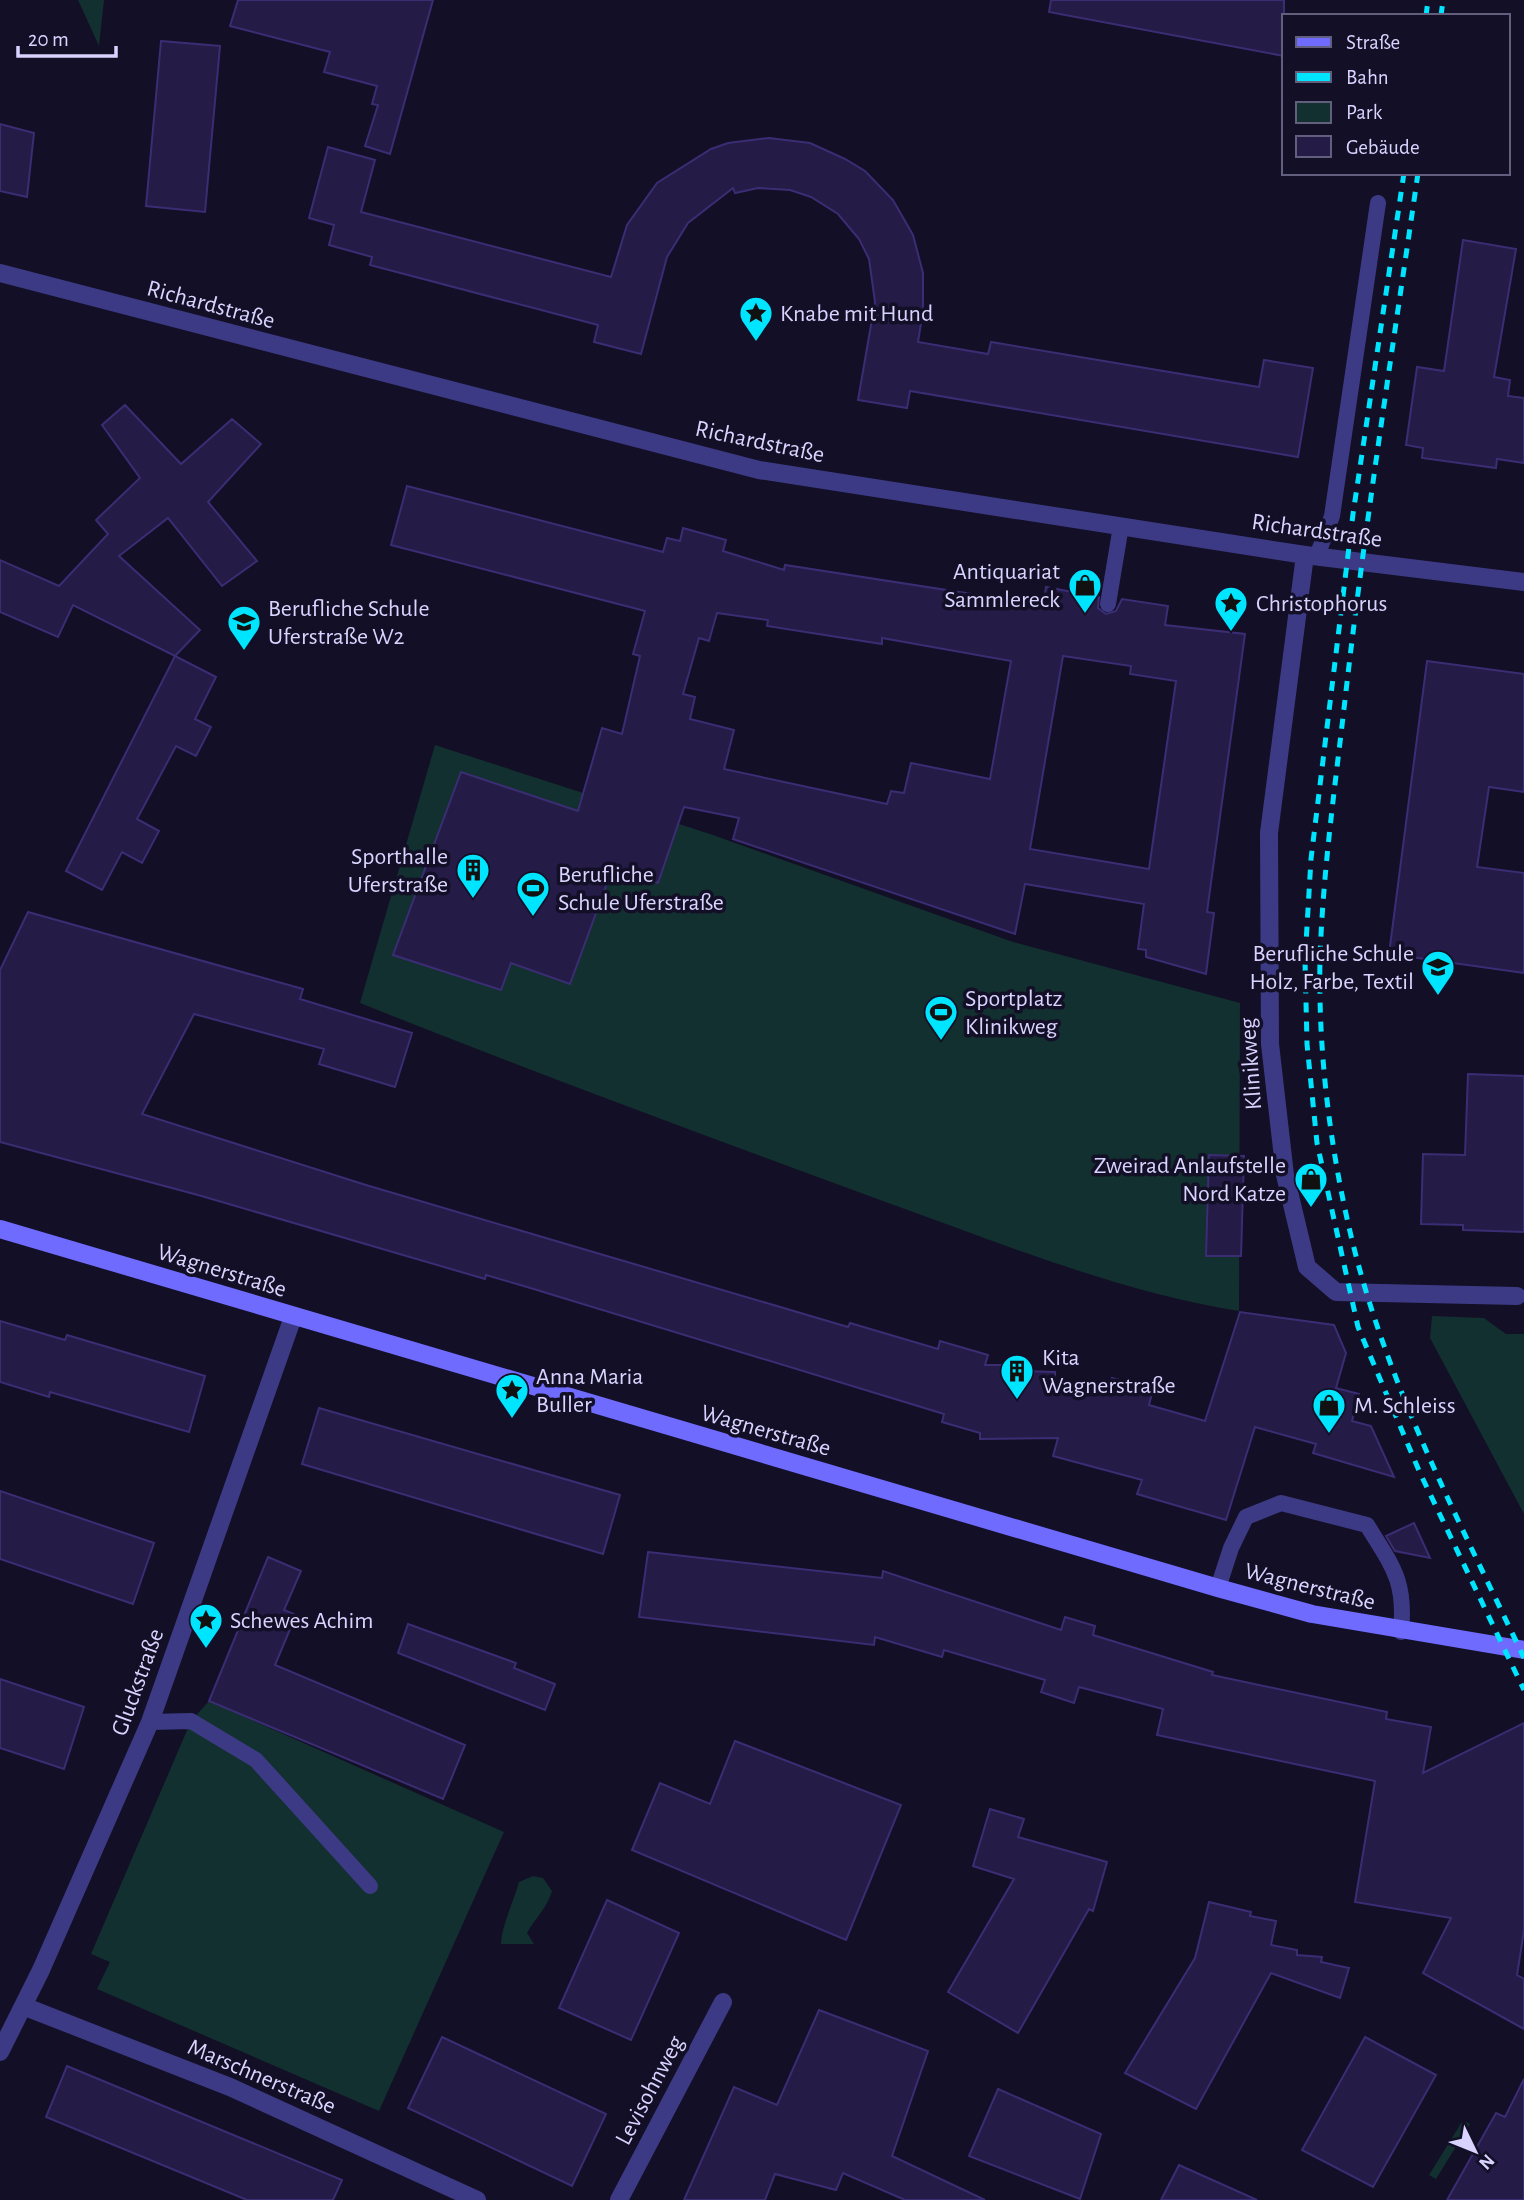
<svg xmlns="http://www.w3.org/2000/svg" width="1524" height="2200" font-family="'Alegreya Sans',sans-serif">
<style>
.green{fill:#12302f}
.building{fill:#241b47;stroke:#3b2d73;stroke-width:2;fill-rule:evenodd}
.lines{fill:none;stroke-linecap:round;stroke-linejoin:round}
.service{stroke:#3d3a85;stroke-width:16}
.minor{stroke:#3d3a85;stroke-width:18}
.tertiary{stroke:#3d3a85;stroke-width:18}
.secondary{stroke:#6f6bff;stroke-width:18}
.rail{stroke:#00e5ff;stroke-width:5;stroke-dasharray:10 9;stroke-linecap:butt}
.labels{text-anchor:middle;stroke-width:7;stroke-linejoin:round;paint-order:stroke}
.street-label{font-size:24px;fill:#d9d4ff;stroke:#130f26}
.poi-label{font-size:24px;fill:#d9d4ff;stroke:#130f26;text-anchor:start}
</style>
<rect width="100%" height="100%" fill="#130f26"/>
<path class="green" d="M78 0H104L99 46Z
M435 745 710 834 1013 942 1240 1003 1239 1311C1115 1291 998 1242 880 1200 706 1136 532 1072 360 1003Z
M1432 1316 1484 1318 1506 1334H1524V1514L1430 1338Z
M209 1701 504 1832 379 2111 97 1989 110 1962 91 1954 191 1721Z
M533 1876 543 1878 552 1891C547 1908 536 1917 527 1933L534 1944H501C501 1928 514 1900 519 1882Z
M1463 2120 1470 2124 1436 2179 1429 2175Z"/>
<path class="building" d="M238 0H433L390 154 365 146 378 105 372 104 377 86 324 72 330 52 230 26Z
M1051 0H1284V56L1049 12Z
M161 41 220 46 205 212 146 206Z
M0 124 34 133 27 197 0 191Z
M769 138 810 143 845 159 865 171 893 200 913 235 923 273V311L918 342 988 354 991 342 1259 387 1264 360 1313 368 1298 457 910 391 907 408 858 400 875 302 869 259 859 239 838 214 811 197 790 190 758 188 735 193 733 188 688 223 667 257 641 354 594 342 598 325 370 265 372 257 329 245 334 225 309 218 328 147 375 160 361 212 611 277 627 225 657 183 711 149 728 143Z
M1463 240 1516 249 1494 377 1510 380 1508 396 1524 398V463L1497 459 1496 468 1422 458 1423 448 1406 445 1417 367 1444 371Z
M125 405 181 464 232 419 261 444 208 502 257 561 222 586 168 518 119 556 200 630 175 656 73 605 58 637 0 612V560L59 586 108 534 96 520 140 478 102 425Z
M407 486 663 552 667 538 680 541 683 528 726 540 723 551 784 570 785 565 1043 605 1046 587 1099 597 1098 608 1106 614 1116 611 1122 599 1168 606 1165 625 1245 634 1207 912 1214 913 1206 974 1146 957V950L1138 949 1144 904 1025 884 1015 934 733 839 739 818 684 807 658 883 613 867 570 984 511 963 501 990 393 955 461 772 578 811 602 728 622 734 640 656 633 654 645 611 391 545ZM717 613 768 620 767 626 882 644V638L1011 661 990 779 911 763 904 793 891 791 887 804 724 769 734 730 690 719 695 697 683 694 699 638 709 641ZM1063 656 1131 666 1130 674 1176 681 1149 869 1030 849Z
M175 656 216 677 195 719 211 727 196 756 176 746 137 819 159 831 142 863 122 852 102 890 66 871Z
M1427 661 1524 674V792L1489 787 1477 867 1524 873V973L1389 954Z
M28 912 303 989 300 999 412 1033 395 1087 319 1064 324 1049 194 1014 142 1114 366 1185 848 1327 850 1323 938 1349 940 1341 988 1355 985 1365H1022L1023 1371 1055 1372V1381L1109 1389 1112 1378 1153 1389 1149 1405 1205 1421 1240 1312 1334 1325 1346 1353 1336 1388 1359 1394 1352 1421 1371 1426 1394 1477 1313 1453 1316 1444 1255 1427 1226 1520 1137 1494 1142 1480 1053 1456 1058 1438 980 1439V1433L942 1422 944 1414 527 1287 486 1275 485 1279 198 1195 0 1142V970Z
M1468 1074 1524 1076V1232L1463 1230V1225L1421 1224 1423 1154 1465 1155Z
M1209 1155 1244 1156 1241 1256H1206Z
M0 1321 65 1340 67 1335 205 1376 189 1432 50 1392 49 1397 0 1382Z
M319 1408 620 1495 603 1554 302 1464Z
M0 1491 154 1543 133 1604 0 1559Z
M1414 1523 1430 1558 1395 1551 1386 1536Z
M648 1552 882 1578 883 1571 1061 1630 1065 1617 1095 1626 1093 1635 1213 1672 1212 1675 1387 1712 1386 1719 1431 1727 1423 1773 1524 1723V1931L1517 1975 1524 1979V2029L1423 1973 1451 1918 1355 1902 1375 1781 1157 1735 1163 1709 1079 1687 1074 1703 1041 1692 1045 1680 944 1650 942 1657 875 1637 874 1645 639 1617Z
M268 1557 301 1571 284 1610 296 1615 275 1665 465 1745 443 1799 209 1701Z
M408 1624 516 1663 514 1668 555 1684 545 1710 398 1653Z
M0 1679 84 1707 64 1769 0 1748Z
M735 1741 901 1805 846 1940 632 1850 660 1783 710 1804Z
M990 1809 1024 1819 1018 1837 1107 1862 1093 1911 1089 1909 1018 2033 948 1992 1014 1879 973 1866Z
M607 1900 679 1933 631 2040 559 2008Z
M1209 1902 1251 1912 1250 1916 1276 1921 1271 1945 1297 1950V1955L1322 1957 1321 1962 1349 1968 1340 1998 1271 1973 1196 2109 1125 2073 1195 1958Z
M819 2010 928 2051 892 2156 985 2200H905L843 2173 836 2190 775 2174 765 2200H684L734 2087 777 2105Z
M442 2037 606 2114 572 2186 408 2108Z
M1365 2037 1436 2075 1373 2187 1302 2150Z
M67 2066 342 2180 333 2200H247L46 2117Z
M1524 2079V2200H1447L1496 2113 1505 2117Z
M998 2089 1101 2134 1080 2199 969 2156Z
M1179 2165 1257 2200H1161Z"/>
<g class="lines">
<path class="service" d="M1317 556 1332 516 1378 203
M1108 604 1121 526
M1218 1588 1231 1548 1246 1517 1281 1503 1367 1525C1393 1567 1406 1581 1401 1632
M150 1722 191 1721 256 1760 370 1886"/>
<path class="minor" d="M1305 555 1269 833 1270 1044 1285 1175 1307 1267 1336 1292 1517 1296
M23 2006 230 2087 477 2200
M0 2052 41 1970 150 1722 293 1317
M619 2200 723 2002"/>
<path class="tertiary" d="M0 273 759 470 1305 555 1524 582"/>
<path class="secondary" d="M0 1229 1218 1588 1312 1614 1524 1650"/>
<path class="rail" d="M1426 16 1428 0
M1441 16 1443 0
M1404 173 1353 514 1311 859 1305 960 1307 1044 1317 1143 1358 1327 1420 1473 1524 1690
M1418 173C1393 346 1366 518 1346 691 1336 780 1323 869 1320 958 1318 1052 1330 1149 1352 1240 1388 1388 1460 1522 1524 1658"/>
</g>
<defs>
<symbol id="sight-pin" viewBox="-11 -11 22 30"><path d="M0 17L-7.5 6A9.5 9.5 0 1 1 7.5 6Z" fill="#00e5ff" stroke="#130f26"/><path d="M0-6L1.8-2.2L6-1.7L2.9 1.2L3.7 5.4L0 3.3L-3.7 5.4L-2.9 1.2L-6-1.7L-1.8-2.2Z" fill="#111"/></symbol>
<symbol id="shop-pin" viewBox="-11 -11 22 30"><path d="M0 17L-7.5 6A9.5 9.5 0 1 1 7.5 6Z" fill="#00e5ff" stroke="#130f26"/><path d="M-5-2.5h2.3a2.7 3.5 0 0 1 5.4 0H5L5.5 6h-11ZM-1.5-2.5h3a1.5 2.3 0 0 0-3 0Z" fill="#111"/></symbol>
<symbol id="school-pin" viewBox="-11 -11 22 30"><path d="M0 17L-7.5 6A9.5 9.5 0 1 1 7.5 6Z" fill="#00e5ff" stroke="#130f26"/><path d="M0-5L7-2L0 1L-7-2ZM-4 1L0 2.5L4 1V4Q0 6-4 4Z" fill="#111"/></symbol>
<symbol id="building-pin" viewBox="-11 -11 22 30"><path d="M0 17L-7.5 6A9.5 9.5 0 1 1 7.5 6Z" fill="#00e5ff" stroke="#130f26"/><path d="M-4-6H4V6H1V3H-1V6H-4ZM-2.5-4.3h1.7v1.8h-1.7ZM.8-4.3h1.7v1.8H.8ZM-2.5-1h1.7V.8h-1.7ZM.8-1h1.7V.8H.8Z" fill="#111"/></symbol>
<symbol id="stadium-pin" viewBox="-11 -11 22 30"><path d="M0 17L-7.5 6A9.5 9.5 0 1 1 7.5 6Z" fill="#00e5ff" stroke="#130f26"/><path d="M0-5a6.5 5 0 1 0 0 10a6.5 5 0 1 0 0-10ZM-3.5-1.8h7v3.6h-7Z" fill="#111"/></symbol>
</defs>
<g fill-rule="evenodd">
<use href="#sight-pin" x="737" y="294" width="38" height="52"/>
<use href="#shop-pin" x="1066" y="566" width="38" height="52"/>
<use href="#sight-pin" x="1212" y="584" width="38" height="52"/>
<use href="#school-pin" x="225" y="603" width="38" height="52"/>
<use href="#building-pin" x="454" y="851" width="38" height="52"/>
<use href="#stadium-pin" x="514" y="869" width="38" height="52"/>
<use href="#school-pin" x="1419" y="948" width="38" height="52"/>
<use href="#stadium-pin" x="922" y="993" width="38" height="52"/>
<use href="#shop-pin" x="1292" y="1160" width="38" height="52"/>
<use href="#building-pin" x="998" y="1352" width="38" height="52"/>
<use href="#sight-pin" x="493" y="1371" width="38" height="52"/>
<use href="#shop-pin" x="1310" y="1386" width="38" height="52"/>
<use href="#sight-pin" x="187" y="1601" width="38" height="52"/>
</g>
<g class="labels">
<g class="street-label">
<text transform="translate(211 304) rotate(15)" y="8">Richardstraße</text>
<text transform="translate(760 441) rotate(12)" y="8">Richardstraße</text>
<text transform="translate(1317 530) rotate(8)" y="8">Richardstraße</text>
<text transform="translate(1250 1064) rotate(-94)" y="8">Klinikweg</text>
<text transform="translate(222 1270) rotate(17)" y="8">Wagnerstraße</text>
<text transform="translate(766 1430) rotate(16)" y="8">Wagnerstraße</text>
<text transform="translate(1310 1586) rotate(14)" y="8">Wagnerstraße</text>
<text transform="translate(137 1682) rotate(-70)" y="8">Gluckstraße</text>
<text transform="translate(262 2076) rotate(23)" y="8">Marschnerstraße</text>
<text transform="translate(649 2090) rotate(-62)" y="8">Levisohnweg</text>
</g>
<g class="poi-label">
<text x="780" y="321">Knabe mit Hund</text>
<text x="1060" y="579" text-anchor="end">Antiquariat<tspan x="1060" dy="28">Sammlereck</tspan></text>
<text x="1256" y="611">Christophorus</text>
<text x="268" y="616">Berufliche Schule<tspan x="268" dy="28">Uferstraße W2</tspan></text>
<text x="448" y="864" text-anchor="end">Sporthalle<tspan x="448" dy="28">Uferstraße</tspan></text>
<text x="558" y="882">Berufliche<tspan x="558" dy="28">Schule Uferstraße</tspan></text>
<text x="1414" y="961" text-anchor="end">Berufliche Schule<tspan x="1414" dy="28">Holz, Farbe, Textil</tspan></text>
<text x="965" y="1006">Sportplatz<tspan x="965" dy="28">Klinikweg</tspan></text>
<text x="1286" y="1173" text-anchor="end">Zweirad Anlaufstelle<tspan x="1286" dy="28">Nord Katze</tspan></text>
<text x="1042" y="1365">Kita<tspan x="1042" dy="28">Wagnerstraße</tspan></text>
<text x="536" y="1384">Anna Maria<tspan x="536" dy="28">Buller</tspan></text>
<text x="1354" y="1413">M. Schleiss</text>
<text x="230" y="1628">Schewes Achim</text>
</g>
</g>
<rect x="1282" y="14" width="228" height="161" fill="#130f26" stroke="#625e7d" stroke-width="2"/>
<rect x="1296" y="37" width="35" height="10" fill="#6f6bff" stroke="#625e7d" stroke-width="2"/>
<text x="1346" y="49" font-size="21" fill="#d9d4ff">Straße</text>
<rect x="1296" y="72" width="35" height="10" fill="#00e5ff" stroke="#625e7d" stroke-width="2"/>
<text x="1346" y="84" font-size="21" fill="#d9d4ff">Bahn</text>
<rect x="1296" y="102" width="35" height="21" fill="#12302f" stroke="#625e7d" stroke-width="2"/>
<text x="1346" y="119" font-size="21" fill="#d9d4ff">Park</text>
<rect x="1296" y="136" width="35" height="21" fill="#241b47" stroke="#625e7d" stroke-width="2"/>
<text x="1346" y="154" font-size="21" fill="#d9d4ff">Gebäude</text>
<g transform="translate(1475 2151) rotate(133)" stroke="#130f26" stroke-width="5" paint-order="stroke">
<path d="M0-5L12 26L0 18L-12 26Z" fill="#d9d4ff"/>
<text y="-10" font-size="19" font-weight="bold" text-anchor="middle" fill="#d9d4ff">N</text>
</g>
<path d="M18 46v10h98v-10" fill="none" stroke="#d9d4ff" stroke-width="3.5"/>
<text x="28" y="46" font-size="21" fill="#d9d4ff" stroke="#130f26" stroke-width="5" paint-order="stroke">20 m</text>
</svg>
